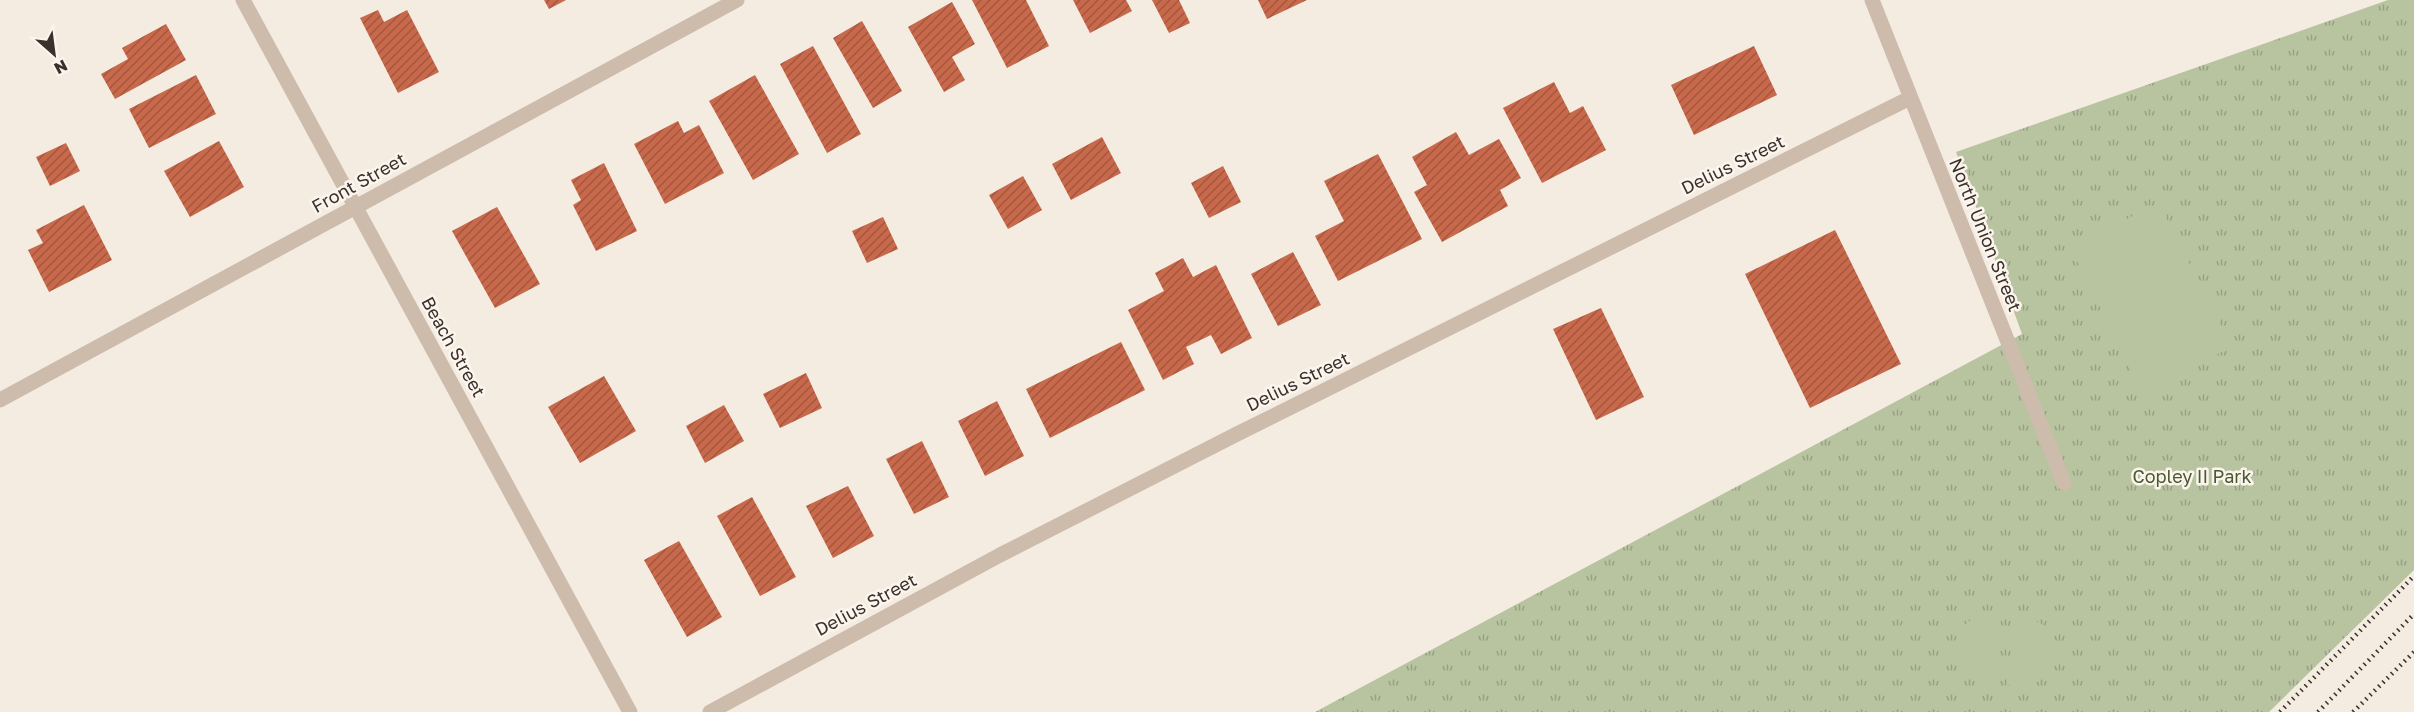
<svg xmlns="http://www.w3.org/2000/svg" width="2414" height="712" font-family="'Golos Text',sans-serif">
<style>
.park{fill:url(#park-tufts)}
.pitch{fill:#b8c4a0}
.building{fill:url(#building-hatch)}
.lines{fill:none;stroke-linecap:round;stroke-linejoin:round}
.street{stroke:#cdbbac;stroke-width:15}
.rail{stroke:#3b302b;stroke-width:4.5;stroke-dasharray:1.5 4.5;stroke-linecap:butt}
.labels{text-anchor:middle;stroke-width:5;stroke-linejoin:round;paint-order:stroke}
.street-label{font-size:18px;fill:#3b302b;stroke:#fbf5ee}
.park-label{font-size:18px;fill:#4a5a2e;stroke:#fbf5ee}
</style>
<defs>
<pattern id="park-tufts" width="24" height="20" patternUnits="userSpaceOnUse" patternTransform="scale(1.5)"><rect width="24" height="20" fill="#b8c4a0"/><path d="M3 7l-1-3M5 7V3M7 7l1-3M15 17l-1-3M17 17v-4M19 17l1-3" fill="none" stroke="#97a083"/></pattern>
<pattern id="building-hatch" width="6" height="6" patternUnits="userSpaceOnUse" patternTransform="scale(1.5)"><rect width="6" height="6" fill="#c8694b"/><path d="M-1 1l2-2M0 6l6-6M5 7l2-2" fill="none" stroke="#a4573f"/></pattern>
</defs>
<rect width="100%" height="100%" fill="#f4ebe1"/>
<path class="park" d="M2388 0H2414V570L2269 712H1315L2022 334 1956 152Z"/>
<path class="pitch" d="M2159 203 2231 347 2142 392 2070 247Z
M1987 614 2001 615 1995 684C1947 681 1939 624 1987 614Z
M2014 616C2025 618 2037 619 2045 627 2061 645 2055 677 2031 685 2023 687 2015 686 2008 685Z"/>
<path class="building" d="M544 0H566L549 9Z
M972 0H1026L1049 46 1007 68Z
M1073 0H1126L1132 11 1090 33Z
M1152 0H1179L1190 23 1169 33Z
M1258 0H1307L1267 19Z
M952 2 975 44 952 57 965 80 944 92 908 27Z
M378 10 384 22 407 10 439 72 398 93 360 18Z
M862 21 902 91 873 108 833 38Z
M166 24 186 60 115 99 101 74 128 59 122 48Z
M813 46 861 134 827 153 780 64Z
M1754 46 1777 95 1694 135 1671 85Z
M196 75 216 114 149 148 129 109Z
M755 75 799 154 753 180 709 101Z
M1554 82 1570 113 1583 106 1606 150 1542 183 1503 108Z
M678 121 684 133 699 125 724 173 665 204 634 144Z
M1456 132 1469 155 1499 139 1521 178 1500 190 1508 206 1442 242 1414 192 1427 185 1412 157Z
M1102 137 1121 173 1071 200 1052 164Z
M219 141 244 187 190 217 164 171Z
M66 143 80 171 50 186 36 157Z
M1378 154 1422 239 1338 281 1315 236 1344 221 1324 181Z
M604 163 637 231 596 251 573 205 581 200 571 180Z
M1223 166 1241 202 1209 218 1191 183Z
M1023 176 1042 210 1008 229 989 195Z
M84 205 112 260 49 292 28 250 43 243 36 230Z
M497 207 540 284 495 308 452 231Z
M883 217 898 249 867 263 852 231Z
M1835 230 1901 364 1810 408 1745 274Z
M1293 252 1321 305 1278 326 1251 274Z
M1183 258 1193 277 1216 265 1252 338 1221 354 1211 335 1186 347 1194 364 1163 380 1128 310 1164 291 1155 273Z
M1601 308 1644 397 1596 420 1553 329Z
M1121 342 1145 390 1050 438 1026 389Z
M806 373 822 408 780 428 763 394Z
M604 376 636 431 580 463 548 407Z
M997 401 1024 456 985 476 958 421Z
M724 405 744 441 705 463 686 426Z
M922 441 949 497 914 514 886 459Z
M848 486 874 536 833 558 806 506Z
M752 497 796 577 760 596 717 516Z
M679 541 722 617 687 637 644 560Z"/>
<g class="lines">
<path class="street" d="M243 0 630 712
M1872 0 2064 483
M0 400 737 0
M710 712 1000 555 1237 434 1910 98"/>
<path class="rail" d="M2280 712 2414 576
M2318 712 2414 614
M2353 712 2414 652"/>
</g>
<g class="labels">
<g class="street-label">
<text transform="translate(1733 165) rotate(-26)" y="6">Delius Street</text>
<text transform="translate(359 183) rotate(-29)" y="6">Front Street</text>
<text transform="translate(1985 235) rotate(68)" y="6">North Union Street</text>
<text transform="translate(453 347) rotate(61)" y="6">Beach Street</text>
<text transform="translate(1298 382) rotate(-26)" y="6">Delius Street</text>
<text transform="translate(866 605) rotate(-28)" y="6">Delius Street</text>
</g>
<g class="park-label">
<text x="2192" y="483">Copley II Park</text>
</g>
</g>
<g transform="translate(54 54) rotate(152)" stroke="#fbf5ee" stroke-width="4.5" paint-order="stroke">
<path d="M0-4.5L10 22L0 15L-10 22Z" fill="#3b302b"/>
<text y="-9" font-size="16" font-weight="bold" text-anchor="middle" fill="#3b302b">N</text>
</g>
</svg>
